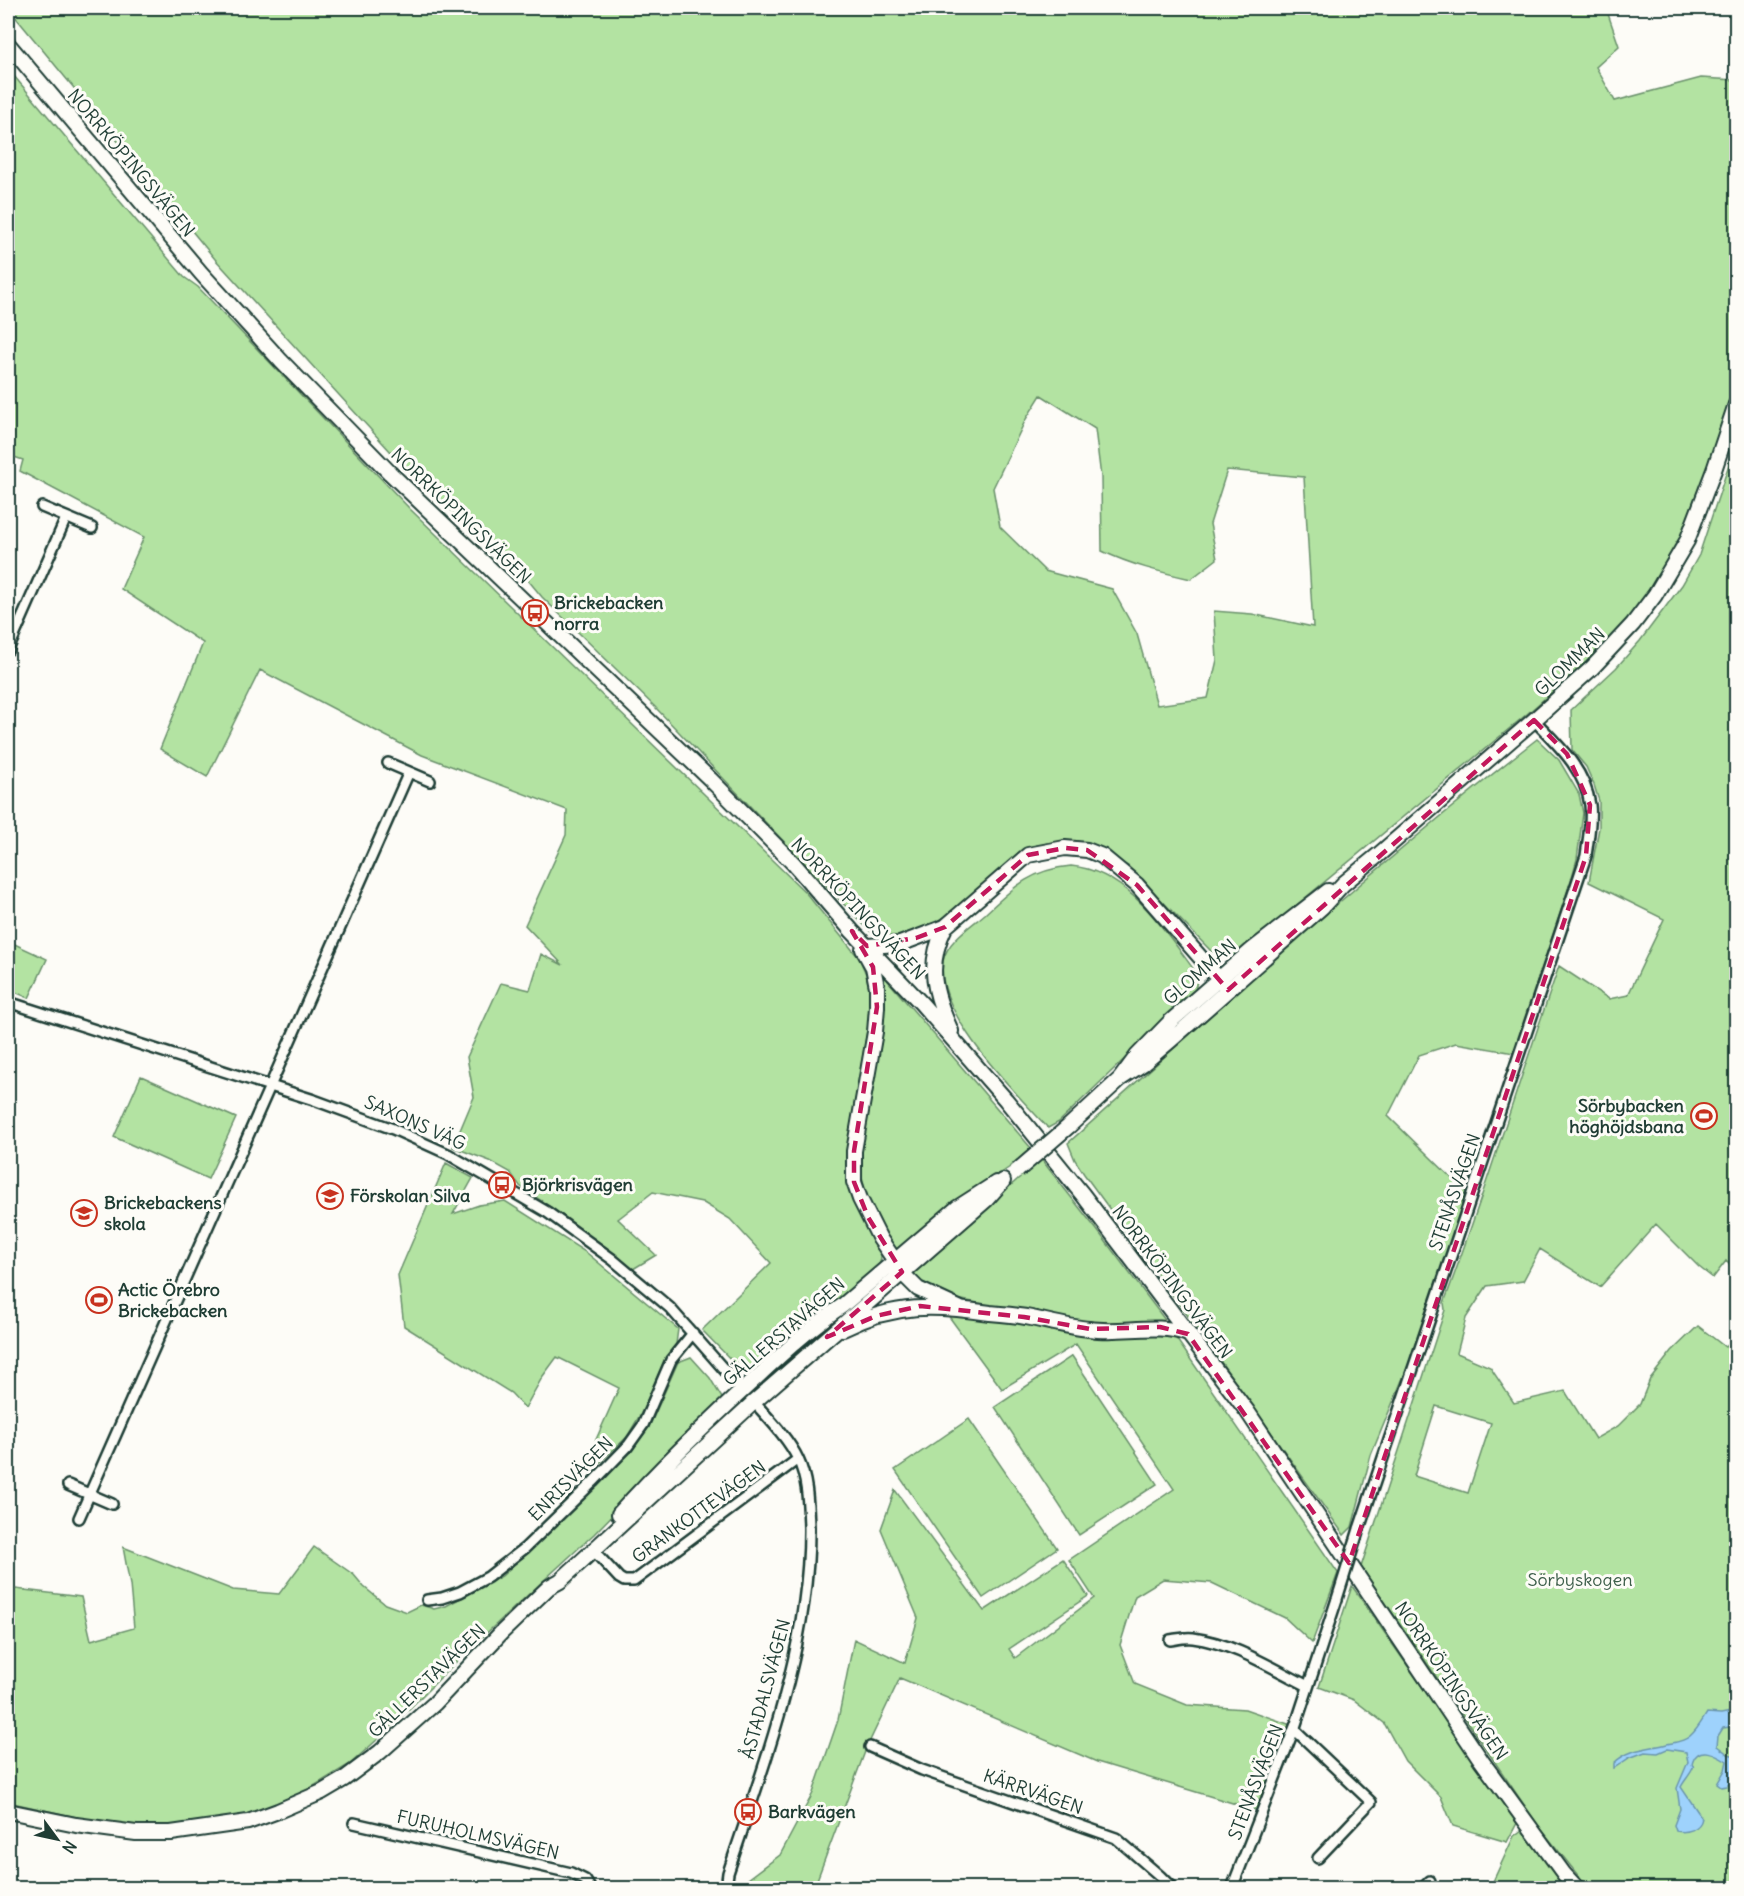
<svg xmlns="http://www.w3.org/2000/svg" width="1744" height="1896" font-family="Delius,sans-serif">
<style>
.green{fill:#b3e3a2;stroke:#69906b;stroke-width:1.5;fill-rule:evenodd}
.water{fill:#9ed2fc;stroke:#6b96ac;stroke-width:1.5}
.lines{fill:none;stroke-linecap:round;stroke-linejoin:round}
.street-casing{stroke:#1f3d34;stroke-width:14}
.secondary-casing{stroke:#1f3d34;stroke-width:18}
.street{stroke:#fdfcf7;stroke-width:9}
.secondary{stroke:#fdfcf7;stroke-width:14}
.street-bridge-casing{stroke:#1f3d34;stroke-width:14;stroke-linecap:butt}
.secondary-bridge-casing{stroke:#1f3d34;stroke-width:18;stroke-linecap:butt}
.street-bridge{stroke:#fdfcf7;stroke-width:9}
.secondary-bridge{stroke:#fdfcf7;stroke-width:14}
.marked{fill:none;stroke:#c2185b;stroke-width:4.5;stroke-dasharray:12 8;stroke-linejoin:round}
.labels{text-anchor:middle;stroke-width:6;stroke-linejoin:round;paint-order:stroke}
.street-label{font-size:18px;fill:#1f3d34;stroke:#fdfcf7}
.poi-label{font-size:18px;font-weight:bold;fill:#1f3d34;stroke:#fdfcf7;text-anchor:start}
.park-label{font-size:18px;fill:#3d5e4a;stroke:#fdfcf7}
</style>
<rect width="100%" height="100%" fill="#fdfcf7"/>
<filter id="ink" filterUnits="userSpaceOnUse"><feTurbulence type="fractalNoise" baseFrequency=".0167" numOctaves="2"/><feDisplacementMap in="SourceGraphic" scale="12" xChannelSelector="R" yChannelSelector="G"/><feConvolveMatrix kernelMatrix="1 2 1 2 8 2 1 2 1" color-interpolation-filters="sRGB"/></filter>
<g filter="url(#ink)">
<path class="green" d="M8 8H1606L1619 46 1596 67 1615 101 1701 78 1736 80V387L1710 467 1676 550 1651 590 1612 639 1527 714 1234 957 1213 953 1128 866 1091 847 1074 841 1047 843 1019 853 948 915 913 936 883 940 874 935 858 919 655 707 542 597 528 580 441 501 391 452 215 259ZM1041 395 1095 429 1101 477 1102 551C1131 565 1160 572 1191 579L1217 559 1210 524 1227 470 1304 477 1313 627 1252 614 1214 611 1217 660 1208 698 1157 705 1137 634 1112 589 1045 571 1000 527 993 488 1026 419Z
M8 69 184 277 198 287 410 509 805 892 859 958 866 974 870 992 868 1025 847 1148C845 1184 852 1200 868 1232 872 1239 878 1245 880 1252 883 1260 878 1267 874 1273L802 1331 798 1327 781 1341 784 1347 761 1369 746 1371 737 1366 702 1330 771 1263 730 1219 702 1202 653 1192 618 1219 656 1255 633 1269 565 1217 520 1186 510 1172 490 1161 453 1147 474 1097 467 1057 501 983 530 990 541 954 563 965 525 925 566 835 567 810 422 755 260 670 207 777 160 749 203 643 121 589 144 537 20 471 23 460 8 455Z
M1736 443V1271L1726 1261 1713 1278 1699 1267 1656 1224 1600 1287 1540 1249 1523 1281 1487 1286 1466 1318 1457 1353 1490 1367 1514 1403 1565 1391 1595 1439 1618 1426 1640 1404 1650 1379 1672 1351 1698 1326 1725 1347 1736 1336V1888H1588L1538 1825 1361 1567 1445 1310 1444 1303C1485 1192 1520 1078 1559 966L1609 999 1628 995 1664 919 1589 882 1599 828V801L1594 785 1586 767 1572 750 1571 710 1616 668 1640 641 1682 585 1699 555ZM1436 1406 1491 1423 1468 1493 1414 1476Z
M1537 739 1559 760 1579 794 1583 813 1577 859 1572 877 1514 1053 1456 1043 1419 1055 1388 1116 1466 1192 1441 1275 1412 1356 1371 1455 1352 1527 1344 1535 1196 1327 1084 1174 1075 1160 1068 1143C1222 1006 1374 866 1537 739Z
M1071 866C1129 871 1165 932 1198 975L1195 991 1059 1122 1048 1128C1014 1091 934 1013 943 961 947 941 971 926 985 914 1014 887 1030 870 1071 866Z
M8 941 47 959 29 998 8 989Z
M883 975 1031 1148 1010 1167 945 1211 897 1253 891 1248C874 1210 859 1192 860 1148L883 1002Z
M141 1076 236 1118 208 1179 114 1137Z
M1041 1159 1097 1230 1165 1320 1157 1322 1088 1324 957 1299 931 1290 915 1278 911 1272Z
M446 1163 473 1178 453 1214 479 1205 505 1201 587 1253 678 1329 676 1344 664 1361 643 1410 627 1437 591 1471 585 1464 619 1388 557 1357 543 1376 525 1408 511 1393 404 1326 398 1275Z
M942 1307 1106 1334 1171 1331 1338 1573 1312 1643 1285 1618 1212 1583 1163 1579 1135 1596 1120 1645 1135 1684 1187 1705 1245 1709 1291 1725 1259 1811 1097 1762 900 1678 866 1749 814 1888H740V1885L780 1855 813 1793 838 1720 854 1639 905 1663 918 1618 881 1529 895 1490 984 1611 1063 1559 1088 1596 1009 1649 1015 1658 1094 1598 1069 1560 1174 1489 1076 1344 1002 1389Z
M1072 1356 1157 1484 1079 1535 995 1407Z
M691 1357 710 1378 722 1398 717 1408 594 1534 466 1652 388 1730 350 1764 304 1792 259 1812 217 1823 166 1828H126L8 1802V1588L81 1597 91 1640 134 1628 130 1585 123 1547 233 1590 279 1594 314 1547 354 1575 364 1587 385 1604 407 1612 421 1605 434 1609 446 1606 502 1576 630 1453 649 1427 678 1362Z
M969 1419 1057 1548 983 1598 895 1470Z
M1352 1586 1517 1823 1507 1842 1453 1826 1441 1797 1405 1761 1384 1723 1354 1700 1319 1687Z
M1522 1830 1569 1888H1490L1514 1836Z"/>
<path class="water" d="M1736 1711V1723L1730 1727 1723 1728 1718 1736 1717 1746 1728 1754 1736 1756V1777L1727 1786 1721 1787 1717 1784 1725 1770 1727 1761C1718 1755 1699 1744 1693 1761 1690 1769 1696 1762 1692 1770 1689 1776 1684 1781 1681 1787L1702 1818C1700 1830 1686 1833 1676 1831L1674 1825 1680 1809 1677 1788 1688 1762 1686 1752 1667 1749 1658 1753 1645 1752 1629 1758 1614 1768V1763C1630 1748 1648 1749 1667 1744 1676 1742 1683 1742 1690 1736 1697 1730 1702 1721 1707 1713L1721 1714Z"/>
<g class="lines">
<defs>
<path id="street" d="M42 507 92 528
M8 650 66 518
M388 763 430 781
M8 1002 314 1100 393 1129 448 1154 547 1212 612 1259 670 1308 742 1390
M68 1485 112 1504
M79 1518 409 772
M1359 1529 1586 856C1588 840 1592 821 1590 805 1585 769 1558 745 1534 720
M593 1550 619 1578 624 1581H634L798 1459
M427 1600 442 1598 460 1592 488 1577 525 1548 593 1482 628 1446 643 1425 671 1360 693 1333
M1170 1640C1177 1639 1185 1637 1193 1638 1233 1643 1272 1668 1308 1686
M1294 1729 1371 1802 1318 1858
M870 1747 922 1770 1116 1838 1160 1876 1172 1888
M354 1823 571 1873 585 1880 590 1888
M821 1886 828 1888
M726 1888 728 1873C765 1761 810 1646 809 1527 808 1504 808 1480 798 1459 788 1438 769 1419 754 1402
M1232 1888 1296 1724 1337 1599
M1423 1888 1430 1881"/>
<path id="secondary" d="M8 44 201 273 281 361 390 473 710 779 794 864 852 931 921 1003 1006 1100 1083 1195 1247 1411 1481 1760 1564 1874 1577 1888
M945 927C926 966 934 993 951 1031
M867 946 900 944 945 927 1028 855 1065 848 1087 850 1102 856 1137 885 1228 989
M863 949 873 967 877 987V1007L875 1032 854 1151V1182L860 1199 880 1239 906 1277 918 1289 961 1309
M1120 1079 1144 1063 1171 1040 1322 907 1343 884 1377 856 1534 720 1592 668 1633 624 1655 595 1687 541 1714 470 1736 404
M1069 1126 1120 1079 1137 1056 1171 1021 1252 950 1328 891
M843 1329C894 1303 936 1305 990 1313 1002 1314 1014 1315 1026 1317 1047 1321 1068 1327 1089 1329 1123 1334 1156 1322 1188 1334
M619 1514C662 1466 709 1421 757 1377 784 1352 812 1326 842 1306L957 1208 996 1183
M8 1811 76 1825 136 1833H171L248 1822 278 1811 322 1792 344 1779 380 1752 435 1703 501 1633 549 1587 560 1581 754 1402 986 1200 1003 1181"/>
</defs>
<use href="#street" class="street-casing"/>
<use href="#secondary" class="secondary-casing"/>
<use href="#street" class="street"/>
<use href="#secondary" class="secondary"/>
<defs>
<path id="street-bridge" d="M1337 1599 1359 1529"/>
<path id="secondary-bridge" d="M1018 1170 1069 1126"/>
</defs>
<use href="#street-bridge" class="street-bridge-casing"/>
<use href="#secondary-bridge" class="secondary-bridge-casing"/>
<use href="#street-bridge" class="street-bridge"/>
<use href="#secondary-bridge" class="secondary-bridge"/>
</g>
</g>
<path class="marked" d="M1534 720 1567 754 1590 805 1586 856 1349 1563 1188 1334 1160 1327 1090 1329 1024 1317 920 1306 876 1316 827 1337 902 1272 868 1217 854 1182V1151L877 1007 873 967 852 931 867 946 916 938 945 927 1028 855 1065 848 1087 850 1137 885 1228 990Z"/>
<defs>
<symbol id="bus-ring" viewBox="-11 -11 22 22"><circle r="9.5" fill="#fdfcf7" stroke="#c8321e" stroke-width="1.5"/><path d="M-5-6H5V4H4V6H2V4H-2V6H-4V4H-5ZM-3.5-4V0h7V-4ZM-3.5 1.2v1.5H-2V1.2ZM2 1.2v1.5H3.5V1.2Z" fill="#c8321e"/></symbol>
<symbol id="stadium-ring" viewBox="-11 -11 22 22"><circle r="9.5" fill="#fdfcf7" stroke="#c8321e" stroke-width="1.5"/><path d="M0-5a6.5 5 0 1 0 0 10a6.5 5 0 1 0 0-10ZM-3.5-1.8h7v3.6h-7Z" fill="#c8321e"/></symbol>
<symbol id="school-ring" viewBox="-11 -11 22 22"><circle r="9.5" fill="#fdfcf7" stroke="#c8321e" stroke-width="1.5"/><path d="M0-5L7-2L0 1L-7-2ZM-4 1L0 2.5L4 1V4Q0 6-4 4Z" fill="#c8321e"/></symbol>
</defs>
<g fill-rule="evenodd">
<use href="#bus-ring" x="520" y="598" width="30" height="30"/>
<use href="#stadium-ring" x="1689" y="1101" width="30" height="30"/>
<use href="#bus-ring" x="487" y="1170" width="30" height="30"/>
<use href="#school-ring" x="315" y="1181" width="30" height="30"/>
<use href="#school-ring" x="69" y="1198" width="30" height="30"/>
<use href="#stadium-ring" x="84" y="1285" width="30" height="30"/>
<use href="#bus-ring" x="733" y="1797" width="30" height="30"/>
</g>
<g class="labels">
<g class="street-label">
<text transform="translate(131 163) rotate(50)" y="6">NORRKÖPINGSVÄGEN</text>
<text transform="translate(461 516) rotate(44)" y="6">NORRKÖPINGSVÄGEN</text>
<text transform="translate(1570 662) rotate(-44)" y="6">GLOMMAN</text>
<text transform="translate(858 909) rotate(47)" y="6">NORRKÖPINGSVÄGEN</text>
<text transform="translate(1200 972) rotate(-41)" y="6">GLOMMAN</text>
<text transform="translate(415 1123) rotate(24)" y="6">SAXONS VÄG</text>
<text transform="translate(1455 1192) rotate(-71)" y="6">STENÅSVÄGEN</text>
<text transform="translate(1172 1282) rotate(53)" y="6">NORRKÖPINGSVÄGEN</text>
<text transform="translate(784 1332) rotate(-41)" y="6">GÄLLERSTAVÄGEN</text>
<text transform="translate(571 1479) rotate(-45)" y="6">ENRISVÄGEN</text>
<text transform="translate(699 1512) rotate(-36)" y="6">GRANKOTTEVÄGEN</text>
<text transform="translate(427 1681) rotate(-44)" y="6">GÄLLERSTAVÄGEN</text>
<text transform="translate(1451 1681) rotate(56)" y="6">NORRKÖPINGSVÄGEN</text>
<text transform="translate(766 1689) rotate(-75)" y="6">ÅSTADALSVÄGEN</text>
<text transform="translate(1256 1782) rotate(-69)" y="6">STENÅSVÄGEN</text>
<text transform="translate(1033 1792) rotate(19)" y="6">KÄRRVÄGEN</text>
<text transform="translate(478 1835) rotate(13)" y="6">FURUHOLMSVÄGEN</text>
</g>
<g class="poi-label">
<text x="554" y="609">Brickebacken<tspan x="554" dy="21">norra</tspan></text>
<text x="1684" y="1112" text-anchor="end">Sörbybacken<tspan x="1684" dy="21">höghöjdsbana</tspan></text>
<text x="522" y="1191">Björkrisvägen</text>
<text x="350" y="1202">Förskolan Silva</text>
<text x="104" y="1209">Brickebackens<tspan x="104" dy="21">skola</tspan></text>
<text x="118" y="1296">Actic Örebro<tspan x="118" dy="21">Brickebacken</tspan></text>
<text x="768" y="1818">Barkvägen</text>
</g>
<g class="park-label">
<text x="1580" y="1586">Sörbyskogen</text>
</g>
</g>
<rect width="1744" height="1896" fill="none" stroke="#fdfcf7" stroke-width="30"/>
<rect x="15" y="15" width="1714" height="1866" fill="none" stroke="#1f3d34" stroke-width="2" filter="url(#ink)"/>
<g transform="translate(57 1839) rotate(123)" stroke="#fdfcf7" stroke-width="4.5" paint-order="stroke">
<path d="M0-4.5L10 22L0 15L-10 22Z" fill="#1f3d34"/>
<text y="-9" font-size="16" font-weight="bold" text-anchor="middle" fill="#1f3d34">N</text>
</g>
</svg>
